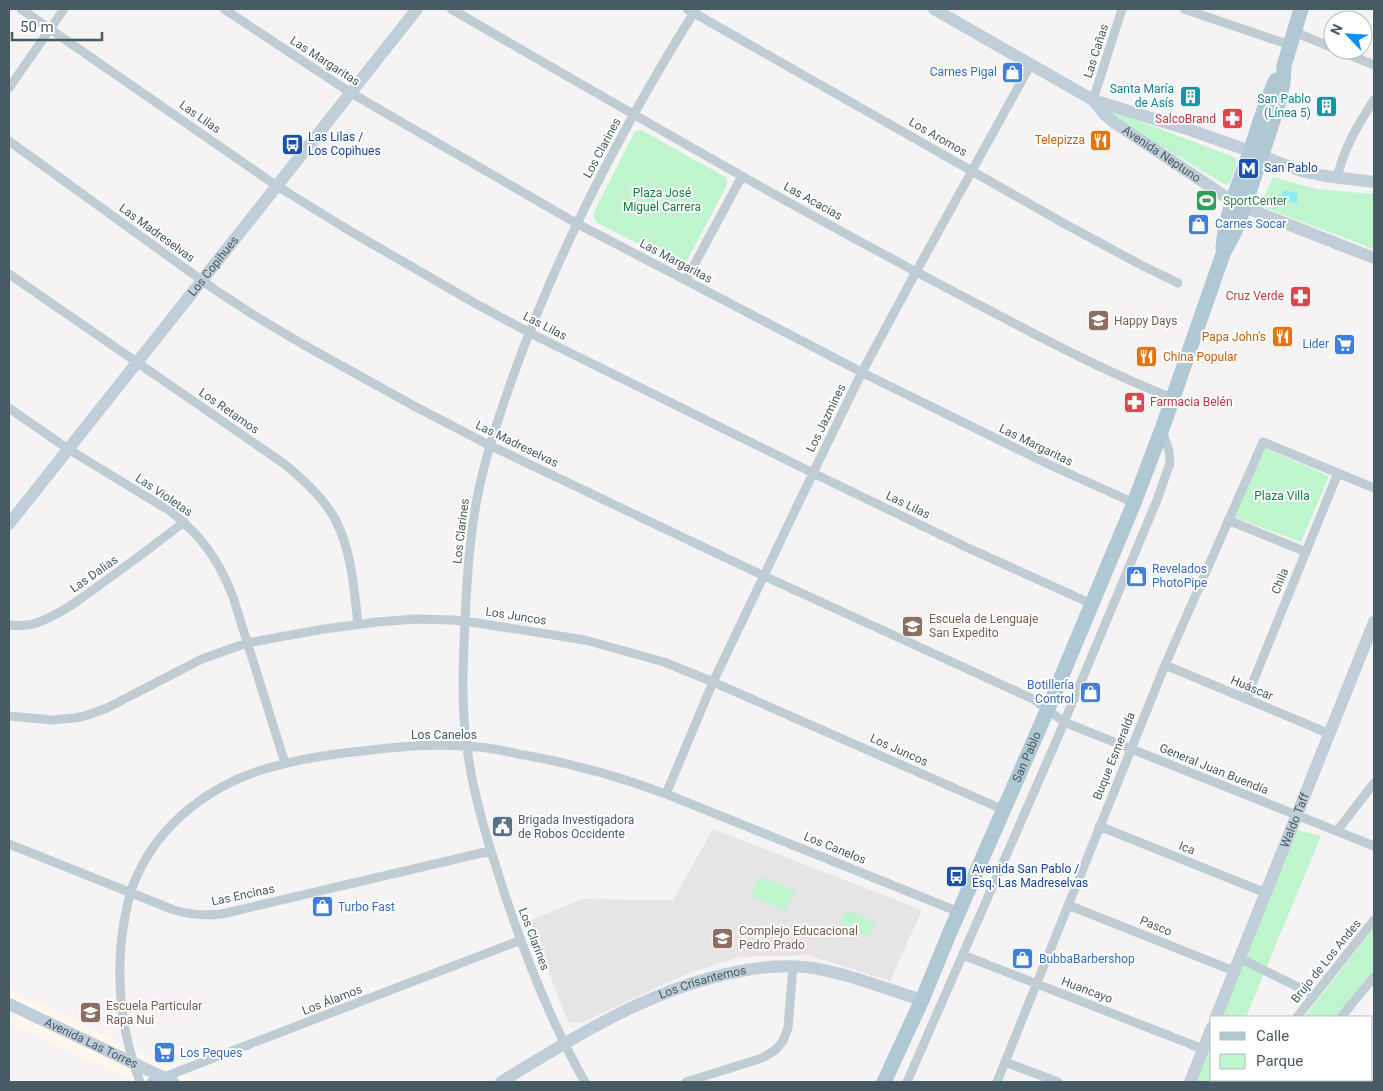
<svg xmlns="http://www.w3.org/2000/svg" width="1383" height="1091" font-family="Roboto,sans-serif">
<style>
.commercial{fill:#fef7ee}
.education{fill:#e6e4e5}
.green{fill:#bff5cd}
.water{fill:#87eef7}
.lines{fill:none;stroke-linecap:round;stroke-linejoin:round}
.street{stroke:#c0ccd3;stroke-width:9}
.secondary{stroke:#bfced8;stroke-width:12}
.primary{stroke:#b0c7d4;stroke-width:15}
.labels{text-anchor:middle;stroke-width:4;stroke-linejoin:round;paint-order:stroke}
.street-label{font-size:12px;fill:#485a63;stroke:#fff}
.shop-label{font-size:12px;fill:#366cbe;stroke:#fff;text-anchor:start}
.culture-label{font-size:12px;fill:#0d838f;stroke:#fff;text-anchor:end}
.health-label{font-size:12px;fill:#be3a42;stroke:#fff;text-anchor:end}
.transit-label{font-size:12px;fill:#164399;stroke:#fff;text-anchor:start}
.food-label{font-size:12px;fill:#c56008;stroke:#fff;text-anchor:end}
.park-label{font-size:12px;fill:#0d833a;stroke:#fff}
.leisure-label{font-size:12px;fill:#27864d;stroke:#fff;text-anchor:start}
.education-label{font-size:12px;fill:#785e54;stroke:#fff;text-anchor:start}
.service-label{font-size:12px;fill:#4e5e75;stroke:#fff;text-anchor:start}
</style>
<rect width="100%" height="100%" fill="#f5f3f3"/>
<path class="commercial" d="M9 989 139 1052 203 1082H134L9 1022Z"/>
<path class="education" d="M713 829 922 910 890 981 807 955 738 957 684 975 581 1023 568 1022 529 921 582 899 673 900Z"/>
<path class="green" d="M1100 106 1236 158 1237 162 1230 183 1226 185 1099 109Z
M641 130 727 178V185L685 264 679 265 596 222 593 214 635 131Z
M1273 177 1316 189 1374 194V249L1260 206Z
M1265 448 1329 476 1301 542 1234 517Z
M1297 830 1321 836 1246 1017H1221Z
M760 876 795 891 786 911 751 896Z
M846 910 875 922 869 936 840 924Z
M1374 928V971L1337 1017H1304Z
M1212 1040V1080H1238L1236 1082H1195Z"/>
<path class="water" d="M1284 190 1297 193V204L1280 197Z"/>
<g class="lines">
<path class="street" d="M21 9 277 186 350 231 478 305 538 337 813 473 966 547 1092 604
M224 9 351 93 576 223 871 377 1048 464 1134 503
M451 9C614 103 776 198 943 286 1018 325 1093 367 1172 398
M687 9 1065 224 1141 265 1178 283
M1184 9 1290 45
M1295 32 1333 48
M1338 50 1374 65
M9 88 64 9
M1093 100 1122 9
M9 141 211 287 252 314 304 345 416 407 491 446 764 576 1033 699 1064 722 1374 846
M1337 178C1344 148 1357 126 1374 100
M9 274 283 463C303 479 323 497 335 519 352 551 354 590 358 624
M686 280 742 176
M9 408 68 449 170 511C201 535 219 560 233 597L285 763
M1228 520 1306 552
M9 625C19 626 29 626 39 622 61 614 82 598 101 584 129 564 157 543 184 522
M1165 665 1330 734
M1246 699 1338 473
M9 716 52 720 74 718 85 716 107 708 202 659 247 643 324 629 377 622 415 619 453 620 478 623 585 640 664 662 713 682 1004 810
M666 794 713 682 813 473 862 372 916 272 1031 64
M1099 826 1266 893
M1337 831 1374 783
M9 844 174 910C191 915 205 916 222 914L490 851
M1068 905 1234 971
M963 955 1203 1049
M1239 958 1314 995
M1297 1017 1374 920
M1341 1017 1374 977
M1005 1062 1058 1082
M1346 1080 1349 1082
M140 1082C121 1031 115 976 124 922 127 906 130 890 137 876 161 822 212 784 268 768 299 759 331 754 362 751 400 746 440 743 477 747 493 748 509 752 524 755 575 764 618 776 666 794L959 912
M151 1082 521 940
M585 1082C547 1016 520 943 497 870 484 830 472 789 467 747 461 706 463 663 465 621 467 575 470 529 480 484 488 448 500 413 512 379 558 249 623 126 696 9
M686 1082 762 1058 774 1051 779 1046 783 1041 788 1028 793 966
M907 1082 1058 737 1157 500 1170 463 1169 451 1162 430
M997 1082 1165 665 1263 442 1374 488
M1245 1082 1247 1080
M1288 1082 1290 1080"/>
<g class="secondary">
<path d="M934 9 1093 100 1193 131 1250 151 1301 171 1325 176 1374 182"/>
<path id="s1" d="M1093 100 1105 115 1112 121 1232 201 1244 207 1374 258"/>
<path id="s2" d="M9 524 417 9"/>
<path id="s3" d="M9 1004 173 1082"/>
<path id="s4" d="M1216 1017 1374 622"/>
<path id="s5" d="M501 1082C576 1036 653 987 741 971 762 967 783 965 805 967 842 971 886 989 922 1000"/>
<path d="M1190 1082 1212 1027"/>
</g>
<g class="primary">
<path d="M1223 248C1225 215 1239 184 1250 152 1258 128 1265 103 1276 80"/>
<path id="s6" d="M884 1082 922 1000 950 932 1053 697 1134 503 1162 429 1223 254 1235 231 1244 207 1266 142 1278 105 1283 83 1284 66 1301 9"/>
</g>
</g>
<defs>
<symbol id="shop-square" viewBox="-11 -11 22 22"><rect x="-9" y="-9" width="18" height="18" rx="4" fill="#3f7fe0" stroke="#fff"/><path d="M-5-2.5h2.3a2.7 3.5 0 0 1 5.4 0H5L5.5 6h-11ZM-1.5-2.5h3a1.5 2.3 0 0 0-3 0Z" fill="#fff"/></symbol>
<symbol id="building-square" viewBox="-11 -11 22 22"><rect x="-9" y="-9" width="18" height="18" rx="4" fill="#0f9aa8" stroke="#fff"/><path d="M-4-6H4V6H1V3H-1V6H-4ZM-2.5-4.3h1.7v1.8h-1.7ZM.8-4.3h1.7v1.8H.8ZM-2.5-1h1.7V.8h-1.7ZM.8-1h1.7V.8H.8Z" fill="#fff"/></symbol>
<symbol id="pharmacy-square" viewBox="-11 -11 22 22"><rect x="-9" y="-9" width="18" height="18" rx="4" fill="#e0444e" stroke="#fff"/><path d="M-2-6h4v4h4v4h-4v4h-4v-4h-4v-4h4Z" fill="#fff"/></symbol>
<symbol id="restaurant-square" viewBox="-11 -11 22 22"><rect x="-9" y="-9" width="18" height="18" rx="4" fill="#e8710a" stroke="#fff"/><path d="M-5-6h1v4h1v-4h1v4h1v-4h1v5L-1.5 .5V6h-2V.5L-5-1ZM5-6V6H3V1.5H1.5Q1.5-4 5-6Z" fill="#fff"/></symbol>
<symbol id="bus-square" viewBox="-11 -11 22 22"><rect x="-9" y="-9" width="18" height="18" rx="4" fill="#1a4fb4" stroke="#fff"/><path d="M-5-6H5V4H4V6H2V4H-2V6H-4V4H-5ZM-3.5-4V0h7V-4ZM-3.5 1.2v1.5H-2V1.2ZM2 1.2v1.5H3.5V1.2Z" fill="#fff"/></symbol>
<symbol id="metro-square" viewBox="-11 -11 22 22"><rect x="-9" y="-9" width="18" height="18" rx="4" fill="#1a4fb4" stroke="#fff"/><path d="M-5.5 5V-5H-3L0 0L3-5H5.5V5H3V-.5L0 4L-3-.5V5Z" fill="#fff"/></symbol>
<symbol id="stadium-square" viewBox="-11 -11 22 22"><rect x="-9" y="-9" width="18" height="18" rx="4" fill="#2e9e5b" stroke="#fff"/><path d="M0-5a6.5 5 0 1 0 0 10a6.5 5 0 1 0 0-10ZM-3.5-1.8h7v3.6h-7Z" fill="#fff"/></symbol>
<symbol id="school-square" viewBox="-11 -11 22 22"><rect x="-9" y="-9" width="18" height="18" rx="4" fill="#8d6e63" stroke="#fff"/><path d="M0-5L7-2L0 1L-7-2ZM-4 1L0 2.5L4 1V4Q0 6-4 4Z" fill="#fff"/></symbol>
<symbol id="supermarket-square" viewBox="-11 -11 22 22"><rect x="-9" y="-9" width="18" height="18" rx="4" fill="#3f7fe0" stroke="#fff"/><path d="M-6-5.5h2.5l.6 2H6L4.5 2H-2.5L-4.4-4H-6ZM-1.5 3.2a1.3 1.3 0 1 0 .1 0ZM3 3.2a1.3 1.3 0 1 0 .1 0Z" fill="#fff"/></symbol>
<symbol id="civic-square" viewBox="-11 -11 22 22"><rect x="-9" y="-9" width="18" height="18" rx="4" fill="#5c6f8a" stroke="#fff"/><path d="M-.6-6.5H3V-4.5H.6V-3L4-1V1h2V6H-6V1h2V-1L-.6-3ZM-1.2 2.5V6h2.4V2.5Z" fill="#fff"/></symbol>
</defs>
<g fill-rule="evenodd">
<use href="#shop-square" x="1000" y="60" width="25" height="25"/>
<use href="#building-square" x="1178" y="84" width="25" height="25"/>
<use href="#building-square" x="1314" y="94" width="25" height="25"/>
<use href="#pharmacy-square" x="1220" y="106" width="25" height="25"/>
<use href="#restaurant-square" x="1088" y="128" width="25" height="25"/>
<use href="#bus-square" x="280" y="132" width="25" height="25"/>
<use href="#metro-square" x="1236" y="156" width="25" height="25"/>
<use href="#stadium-square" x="1194" y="188" width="25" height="25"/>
<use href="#shop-square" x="1186" y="212" width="25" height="25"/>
<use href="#pharmacy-square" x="1288" y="284" width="25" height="25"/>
<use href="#school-square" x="1086" y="308" width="25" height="25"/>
<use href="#restaurant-square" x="1270" y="324" width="25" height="25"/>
<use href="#supermarket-square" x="1332" y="332" width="25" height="25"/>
<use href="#restaurant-square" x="1134" y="344" width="25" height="25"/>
<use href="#pharmacy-square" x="1122" y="390" width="25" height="25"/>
<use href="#shop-square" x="1124" y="564" width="25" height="25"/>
<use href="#school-square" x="900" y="614" width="25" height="25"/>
<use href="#shop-square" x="1078" y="680" width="25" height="25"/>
<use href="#civic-square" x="490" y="814" width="25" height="25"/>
<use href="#bus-square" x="944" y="864" width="25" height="25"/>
<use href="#shop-square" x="310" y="894" width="25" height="25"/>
<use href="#school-square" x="710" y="926" width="25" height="25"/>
<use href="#shop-square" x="1010" y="946" width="25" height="25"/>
<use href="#school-square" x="78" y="1000" width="25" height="25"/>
<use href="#supermarket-square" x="152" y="1040" width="25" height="25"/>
</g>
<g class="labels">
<g class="street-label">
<text transform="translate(1096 51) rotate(-72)" y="4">Las Cañas</text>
<text transform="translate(325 61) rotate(33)" y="4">Las Margaritas</text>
<text transform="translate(200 117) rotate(35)" y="4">Las Lilas</text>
<text transform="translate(938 137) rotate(30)" y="4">Los Aromos</text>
<text transform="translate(602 148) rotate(-62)" y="4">Los Clarines</text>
<text dy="4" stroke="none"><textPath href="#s1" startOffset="88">Avenida Neptuno</textPath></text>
<text transform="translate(813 201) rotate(29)" y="4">Las Acacias</text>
<text transform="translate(157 233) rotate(36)" y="4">Las Madreselvas</text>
<text transform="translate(676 261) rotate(28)" y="4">Las Margaritas</text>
<text dy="4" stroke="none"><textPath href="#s2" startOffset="329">Los Copihues</textPath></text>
<text transform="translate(545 326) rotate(27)" y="4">Las Lilas</text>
<text transform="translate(229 411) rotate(35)" y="4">Los Retamos</text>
<text transform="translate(826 418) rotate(-64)" y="4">Los Jazmines</text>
<text transform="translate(517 444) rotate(26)" y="4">Las Madreselvas</text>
<text transform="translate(1036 445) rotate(26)" y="4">Las Margaritas</text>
<text transform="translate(164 495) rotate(34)" y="4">Las Violetas</text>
<text transform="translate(908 505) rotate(26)" y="4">Las Lilas</text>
<text transform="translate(461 531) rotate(-83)" y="4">Los Clarines</text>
<text transform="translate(94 574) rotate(-35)" y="4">Las Dalias</text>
<text transform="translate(1280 581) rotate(-68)" y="4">Chila</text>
<text transform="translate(516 616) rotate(9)" y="4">Los Juncos</text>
<text transform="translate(1252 688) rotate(23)" y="4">Huáscar</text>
<text x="444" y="739">Los Canelos</text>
<text transform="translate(899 750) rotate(24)" y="4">Los Juncos</text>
<text transform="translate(1114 756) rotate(-68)" y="4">Buque Esmeralda</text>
<text dy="4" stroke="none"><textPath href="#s6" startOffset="355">San Pablo</textPath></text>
<text transform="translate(1214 769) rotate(22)" y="4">General Juan Buendía</text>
<text dy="4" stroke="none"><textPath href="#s4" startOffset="212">Waldo Taff</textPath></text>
<text transform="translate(835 848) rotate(22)" y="4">Los Canelos</text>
<text transform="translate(1187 848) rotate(22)" y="4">Ica</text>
<text transform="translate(243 895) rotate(-12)" y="4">Las Encinas</text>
<text transform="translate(1156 926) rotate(22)" y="4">Pasco</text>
<text transform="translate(534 939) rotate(69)" y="4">Los Clarines</text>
<text transform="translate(1326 961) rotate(-51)" y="4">Brujo de Los Andes</text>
<text dy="4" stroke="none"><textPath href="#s5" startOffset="226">Los Crisantemos</textPath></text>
<text transform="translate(1087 990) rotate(21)" y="4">Huancayo</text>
<text transform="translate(332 1000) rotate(-21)" y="4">Los Álamos</text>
<text dy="4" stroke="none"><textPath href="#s3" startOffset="91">Avenida Las Torres</textPath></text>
</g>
<g class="shop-label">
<text x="997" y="76" text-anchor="end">Carnes Pigal</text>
<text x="1215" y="228">Carnes Socar</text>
<text x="1329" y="348" text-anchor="end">Lider</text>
<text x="1152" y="573">Revelados<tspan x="1152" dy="14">PhotoPipe</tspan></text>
<text x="1074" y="689" text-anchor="end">Botillería<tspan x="1074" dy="14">Control</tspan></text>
<text x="338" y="911">Turbo Fast</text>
<text x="1039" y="963">BubbaBarbershop</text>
<text x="180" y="1057">Los Peques</text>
</g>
<g class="culture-label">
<text x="1174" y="93">Santa María<tspan x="1174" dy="14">de Asís</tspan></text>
<text x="1311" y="103">San Pablo<tspan x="1311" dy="14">(Línea 5)</tspan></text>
</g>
<g class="health-label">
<text x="1216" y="123">SalcoBrand</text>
<text x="1284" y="300">Cruz Verde</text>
<text x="1150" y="406" text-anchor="start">Farmacia Belén</text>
</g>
<g class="transit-label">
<text x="308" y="141">Las Lilas /<tspan x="308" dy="14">Los Copihues</tspan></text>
<text x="1264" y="172">San Pablo</text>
<text x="972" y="873">Avenida San Pablo /<tspan x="972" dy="14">Esq. Las Madreselvas</tspan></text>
</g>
<g class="food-label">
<text x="1085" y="144">Telepizza</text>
<text x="1266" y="341">Papa John's</text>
<text x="1163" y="361" text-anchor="start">China Popular</text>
</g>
<g class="park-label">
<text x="662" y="197">Plaza José<tspan x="662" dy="14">Miguel Carrera</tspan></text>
<text x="1282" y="500">Plaza Villa</text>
</g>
<g class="leisure-label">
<text x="1223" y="205">SportCenter</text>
</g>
<g class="education-label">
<text x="1114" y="325">Happy Days</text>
<text x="929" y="623">Escuela de Lenguaje<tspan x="929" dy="14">San Expedito</tspan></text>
<text x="739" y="935">Complejo Educacional<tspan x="739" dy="14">Pedro Prado</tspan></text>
<text x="106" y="1010">Escuela Particular<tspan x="106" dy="14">Rapa Nui</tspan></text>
</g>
<g class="service-label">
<text x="518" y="824">Brigada Investigadora<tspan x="518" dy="14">de Robos Occidente</tspan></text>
</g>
</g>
<rect width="1383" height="1091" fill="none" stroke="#485a63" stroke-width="20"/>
<rect x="1210" y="1016" width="162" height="65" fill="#ffffff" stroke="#b6bdc1"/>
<rect x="1220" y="1032" width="25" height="8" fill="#b0c7d4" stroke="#b6bdc1"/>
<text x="1256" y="1041" font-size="15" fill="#485a63">Calle</text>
<rect x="1220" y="1054" width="25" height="15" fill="#bff5cd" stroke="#b6bdc1"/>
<text x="1256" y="1066" font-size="15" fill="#485a63">Parque</text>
<g transform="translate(1348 35) rotate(295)"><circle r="24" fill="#ffffff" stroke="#b6bdc1"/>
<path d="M0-4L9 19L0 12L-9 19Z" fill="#0791fb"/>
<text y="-8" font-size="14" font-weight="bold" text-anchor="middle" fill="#485a63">N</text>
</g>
<path d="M12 32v8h90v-8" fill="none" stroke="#485a63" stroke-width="2.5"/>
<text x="20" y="32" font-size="15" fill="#485a63" stroke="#ffffff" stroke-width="4" paint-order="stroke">50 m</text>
</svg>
